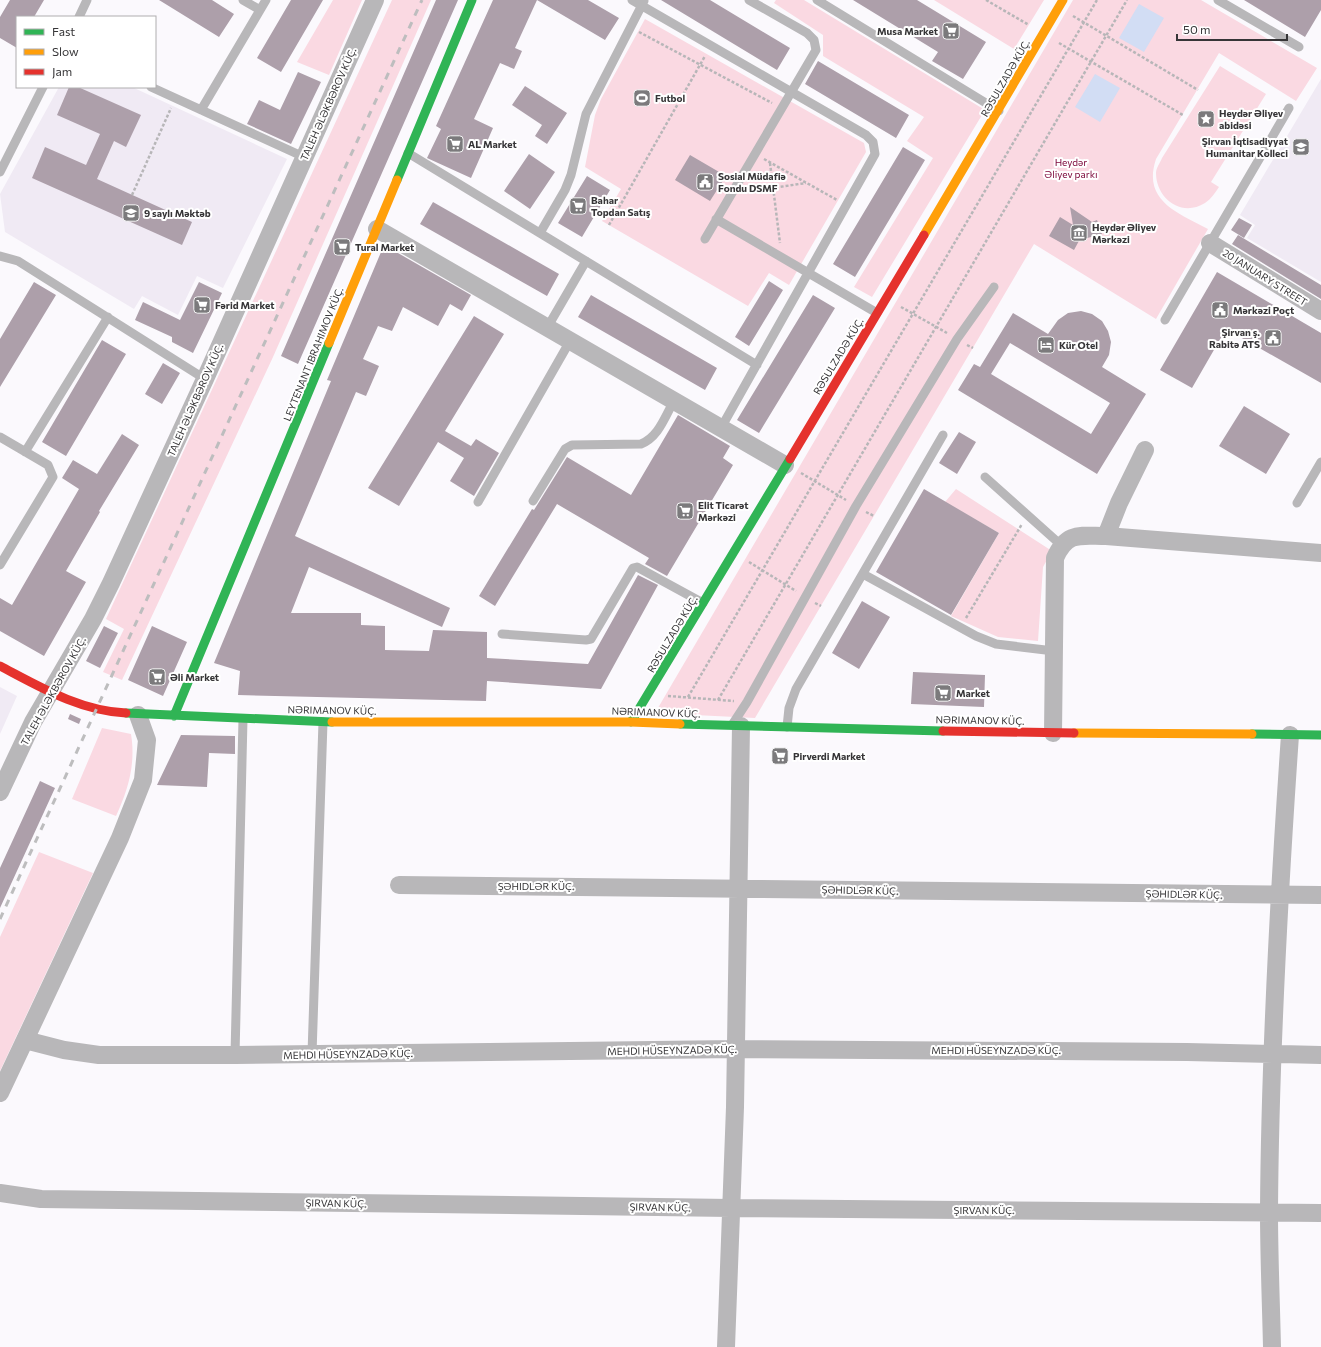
<svg xmlns="http://www.w3.org/2000/svg" width="1321" height="1347" font-family="Commissioner,sans-serif">
<style>
.built{fill:#f0eaf4}
.green{fill:#fad9e2}
.water{fill:#d2ddf4}
.building{fill:#ad9faa;fill-rule:evenodd}
.lines{fill:none;stroke-linecap:round;stroke-linejoin:round}
.path{stroke:#b7b6b8;stroke-width:2.5;stroke-dasharray:3 2;stroke-linecap:butt}
.lane{stroke:#b8b7b9;stroke-width:9}
.street{stroke:#b8b7b9;stroke-width:18}
.fast{stroke:#30b455;stroke-width:9}
.slow{stroke:#ff9f0a;stroke-width:9}
.jam{stroke:#e5322d;stroke-width:9}
.rail{stroke:#bdbdbe;stroke-width:3;stroke-dasharray:7 7;stroke-linecap:butt}
.labels{text-anchor:middle;stroke-width:4;stroke-linejoin:round;paint-order:stroke}
.poi-label{font-size:10px;font-weight:bold;fill:#363537;stroke:#fff;text-anchor:start}
.street-label{font-size:10px;fill:#363537;stroke:#fff}
.park-label{font-size:10px;fill:#7a0337;stroke:#fff}
</style>
<rect width="100%" height="100%" fill="#fbf9fd"/>
<path class="built" d="M1321 79V282L1247 238 1255 225 1240 215Z
M59 87H132L287 159 223 288 197 276 178 315 142 296 134 309 5 232 0 194Z
M0 687 17 696 0 734Z"/>
<path class="green" d="M333 0H362L329 75 297 62Z
M392 0H431L273 357 122 680 103 672 124 629 106 619Z
M776 0H804L985 110 872 297 854 287 933 158 907 141 924 117 823 56V35L774 3Z
M934 0H1044L1014 49Z
M1073 0H1201L1317 68 1296 101 1219 53 1156 159C1142 201 1178 213 1208 229L1156 319 1034 244 755 718 655 713Z
M645 19 864 143 866 152 789 285 769 273 748 306 602 221 621 189 585 167 595 115 601 99Z
M1220 66 1266 94 1211 182 1219 187C1215 193 1211 199 1205 203 1181 218 1156 198 1156 173 1156 168 1160 163 1162 158Z
M956 489 1052 551 1043 567 1038 641 998 637 951 616 999 533 945 502Z
M102 728 131 734C136 764 128 790 116 816L72 799Z
M39 852 93 873 0 1071V937Z"/>
<path class="water" d="M1139 4 1164 18 1144 52 1119 38Z
M1095 74 1120 88 1100 122 1075 107Z"/>
<path class="building" d="M10 0H44L34 17H17V48L0 38V17Z
M159 0H212L234 14 219 37Z
M291 0H323L281 72 257 58Z
M436 0H458L298 364 281 356Z
M493 0H588L619 18 605 40 537 0 515 48 522 51 514 69 500 63 474 119 493 128 471 178 427 158 441 129 436 126Z
M661 0H710L790 48 777 70Z
M853 0H917L986 42 963 79 932 61 938 52Z
M1244 0H1321V10L1305 37Z
M818 61 909 115 896 138 805 84Z
M298 72 321 82 291 144 247 124 259 100 280 110Z
M525 86 567 113 547 144 535 136 542 125 512 105Z
M69 87H78L141 115 126 147 114 141 97 179 192 222 182 245 32 178 45 147 86 165 100 134 57 115Z
M903 147 925 160 855 277 833 264Z
M529 154 555 172 530 209 504 191Z
M690 155 726 176 710 201 675 180Z
M587 176 610 190 582 237 558 223Z
M433 202 559 274 547 296 420 224Z
M1070 207 1092 222 1097 220 1102 234 1080 240V239L1074 250 1049 236 1060 217 1073 225Z
M1239 218 1252 225 1244 238 1231 230Z
M1238 235 1321 285V299L1232 244Z
M384 245 471 295 462 311 450 304 438 326 403 307 392 331 378 326 363 359 379 366 366 396 356 392 295 536 450 608 442 627 309 567 291 613H361V625L385 626V650L429 651 433 630 487 632V658L588 664 638 575 658 585 601 689 487 681 486 701 238 695 240 671 214 663 331 381 327 380Z
M1217 272 1321 333V383L1226 329 1192 388 1160 370Z
M769 281 783 290 749 346 735 337Z
M34 282 56 295 0 387V339Z
M199 282 222 293 193 353 172 342V337L135 320 143 302 180 320Z
M591 295 717 368 705 390 578 317Z
M813 295 835 308 759 433 737 420Z
M1081 311 1092 314 1102 321 1108 331 1111 342 1109 355 1102 367 1146 394 1097 474 958 390 974 364 980 367 1013 313 1048 334 1058 320 1068 313ZM1010 343 1110 403 1091 434 991 374Z
M474 316 504 334 445 431 471 446 476 439 499 453 474 496 450 481 464 458 438 442 399 506 368 488Z
M102 340 126 354 66 456 42 442Z
M163 363 180 373 162 404 145 394Z
M1244 406 1290 434 1266 474 1219 446Z
M678 415 730 446 723 458 733 465 667 576 645 564 649 558 557 504 495 606 479 596 532 509 534 510 567 457 631 495Z
M959 432 976 442 957 474 939 463Z
M122 434 139 445 99 511 100 512 66 571 86 582 44 656 0 631V598L12 605 79 489 62 478 73 460 97 474Z
M924 489 999 533 951 615 876 572Z
M862 601 890 617 859 669 832 653Z
M104 626 118 633 100 668 86 661Z
M152 626 187 642 163 696 128 680Z
M913 672 985 675 984 707 911 704Z
M70 714 81 719 79 724 68 719Z
M181 735 235 736V754L209 753 207 787 157 785Z
M40 781 55 788 0 908V868Z"/>
<g class="lines">
<path class="path" d="M986 0 1029 25
M1073 16 1198 90
M639 32 772 103
M1059 43 1183 115
M764 159 837 200
M770 163 780 243
M746 192 806 183
M132 195 171 108
M609 225 705 56
M901 307 947 333
M967 345 973 348
M801 473 846 500
M866 512 874 516
M749 562 796 591
M815 603 821 606
M966 618 1022 524
M668 696 734 701
M688 697 1097 0
M718 700 1127 0"/>
<path class="lane" d="M243 0 260 10
M632 0 866 135 873 142 875 154 721 428
M817 0 999 111
M1218 0 1299 47
M79 17 87 0
M151 87 304 157
M201 110 266 0
M408 153 757 365
M0 172 43 87
M716 219 877 313
M540 233 565 190 571 175 586 114 644 1
M705 239 816 50 814 40 807 33 749 0
M0 256 18 261 205 379
M1165 320 1289 108
M547 328 586 261
M0 437 48 465 53 477 0 565
M25 452 108 317
M985 477 1061 545
M533 501 565 449 572 445 641 444C659 437 665 416 674 401
M478 502 570 341
M1297 503 1321 462
M863 574 976 636 996 644 1054 651
M502 634 586 640 591 639 633 568 637 567 703 603
M732 725 747 702 856 506 957 339 994 287
M787 727 789 708 796 689 943 435
M312 1054 323 722
M235 1055 243 719"/>
<path class="street" d="M377 229 785 465
M1210 243 1321 311
M1106 536 1119 503 1145 450
M1053 733 1055 558C1067 531 1080 536 1106 536L1321 553
M0 792 33 722 93 619 111 583 205 379 375 0
M399 885 1321 895
M25 1040 64 1050 99 1055H235L736 1049 1187 1052 1321 1055
M0 1093 120 838 143 780 147 740 138 715
M0 1193 41 1199 731 1208 1321 1213
M726 1347 735 1107 741 726
M1272 1347C1271 1302 1269 1257 1269 1211 1270 1052 1279 893 1290 735"/>
<path class="fast" d="M397 180 472 0
M126 713 332 722
M174 716 329 343
M631 722 790 459
M680 724 943 731
M1252 734 1321 735"/>
<path class="slow" d="M924 235 1063 0
M329 343 397 180
M332 722H631L680 724
M1074 733 1252 734"/>
<path class="jam" d="M790 459 924 235
M0 666C40 687 80 711 126 713
M943 731 1074 733"/>
<path class="rail" d="M0 919 422 0"/>
</g>
<defs>
<symbol id="supermarket-square" viewBox="-11 -11 22 22"><rect x="-9" y="-9" width="18" height="18" rx="4" fill="#7b7a7c" stroke="#fff"/><path d="M-6-5.5h2.5l.6 2H6L4.5 2H-2.5L-4.4-4H-6ZM-1.5 3.2a1.3 1.3 0 1 0 .1 0ZM3 3.2a1.3 1.3 0 1 0 .1 0Z" fill="#fff"/></symbol>
<symbol id="stadium-square" viewBox="-11 -11 22 22"><rect x="-9" y="-9" width="18" height="18" rx="4" fill="#7b7a7c" stroke="#fff"/><path d="M0-5a6.5 5 0 1 0 0 10a6.5 5 0 1 0 0-10ZM-3.5-1.8h7v3.6h-7Z" fill="#fff"/></symbol>
<symbol id="sight-square" viewBox="-11 -11 22 22"><rect x="-9" y="-9" width="18" height="18" rx="4" fill="#7b7a7c" stroke="#fff"/><path d="M0-6L1.8-2.2L6-1.7L2.9 1.2L3.7 5.4L0 3.3L-3.7 5.4L-2.9 1.2L-6-1.7L-1.8-2.2Z" fill="#fff"/></symbol>
<symbol id="university-square" viewBox="-11 -11 22 22"><rect x="-9" y="-9" width="18" height="18" rx="4" fill="#7b7a7c" stroke="#fff"/><path d="M0-5L7-2L0 1L-7-2ZM-4 1L0 2.5L4 1V4Q0 6-4 4Z" fill="#fff"/></symbol>
<symbol id="civic-square" viewBox="-11 -11 22 22"><rect x="-9" y="-9" width="18" height="18" rx="4" fill="#7b7a7c" stroke="#fff"/><path d="M-.6-6.5H3V-4.5H.6V-3L4-1V1h2V6H-6V1h2V-1L-.6-3ZM-1.2 2.5V6h2.4V2.5Z" fill="#fff"/></symbol>
<symbol id="school-square" viewBox="-11 -11 22 22"><rect x="-9" y="-9" width="18" height="18" rx="4" fill="#7b7a7c" stroke="#fff"/><path d="M0-5L7-2L0 1L-7-2ZM-4 1L0 2.5L4 1V4Q0 6-4 4Z" fill="#fff"/></symbol>
<symbol id="museum-square" viewBox="-11 -11 22 22"><rect x="-9" y="-9" width="18" height="18" rx="4" fill="#7b7a7c" stroke="#fff"/><path d="M0-6L6-3V-2H-6V-3ZM-5-1h2V3h-2ZM-1-1h2V3h-2ZM3-1h2V3H3ZM-6 4H6V6H-6Z" fill="#fff"/></symbol>
<symbol id="hotel-square" viewBox="-11 -11 22 22"><rect x="-9" y="-9" width="18" height="18" rx="4" fill="#7b7a7c" stroke="#fff"/><path d="M-6-4.5h1.5V1H6V5H4.5V3h-9V5H-6ZM-4 0a1.8 1.8 0 1 1 3.6 0ZM.5 0V-2.5h3Q6-2.5 6 0Z" fill="#fff"/></symbol>
</defs>
<g fill-rule="evenodd">
<use href="#supermarket-square" x="941" y="21" width="20" height="20"/>
<use href="#stadium-square" x="632" y="88" width="20" height="20"/>
<use href="#sight-square" x="1196" y="109" width="20" height="20"/>
<use href="#supermarket-square" x="445" y="134" width="20" height="20"/>
<use href="#university-square" x="1291" y="137" width="20" height="20"/>
<use href="#civic-square" x="695" y="172" width="20" height="20"/>
<use href="#supermarket-square" x="568" y="196" width="20" height="20"/>
<use href="#school-square" x="121" y="203" width="20" height="20"/>
<use href="#museum-square" x="1069" y="223" width="20" height="20"/>
<use href="#supermarket-square" x="332" y="237" width="20" height="20"/>
<use href="#supermarket-square" x="192" y="295" width="20" height="20"/>
<use href="#civic-square" x="1210" y="300" width="20" height="20"/>
<use href="#civic-square" x="1263" y="328" width="20" height="20"/>
<use href="#hotel-square" x="1036" y="335" width="20" height="20"/>
<use href="#supermarket-square" x="675" y="501" width="20" height="20"/>
<use href="#supermarket-square" x="147" y="667" width="20" height="20"/>
<use href="#supermarket-square" x="933" y="683" width="20" height="20"/>
<use href="#supermarket-square" x="770" y="746" width="20" height="20"/>
</g>
<g class="labels">
<g class="poi-label">
<text x="938" y="35" text-anchor="end">Musa Market</text>
<text x="655" y="102">Futbol</text>
<text x="1219" y="117">Heydər Əliyev<tspan x="1219" dy="12">abidəsi</tspan></text>
<text x="1288" y="145" text-anchor="end">Şirvan İqtisadiyyat<tspan x="1288" dy="12">Humanitar Kolleci</tspan></text>
<text x="468" y="148">AL Market</text>
<text x="718" y="180">Sosial Müdafiə<tspan x="718" dy="12">Fondu DSMF</tspan></text>
<text x="591" y="204">Bahar<tspan x="591" dy="12">Topdan Satış</tspan></text>
<text x="144" y="217">9 saylı Məktəb</text>
<text x="1092" y="231">Heydər Əliyev<tspan x="1092" dy="12">Mərkəzi</tspan></text>
<text x="355" y="251">Tural Market</text>
<text x="215" y="309">Fərid Market</text>
<text x="1233" y="314">Mərkəzi Poçt</text>
<text x="1260" y="336" text-anchor="end">Şirvan ş.<tspan x="1260" dy="12">Rabitə ATS</tspan></text>
<text x="1059" y="349">Kür Otel</text>
<text x="698" y="509">Elit Ticarət<tspan x="698" dy="12">Mərkəzi</tspan></text>
<text x="170" y="681">Əli Market</text>
<text x="956" y="697">Market</text>
<text x="793" y="760">Pirverdi Market</text>
</g>
<g class="street-label">
<text transform="translate(1005 78) rotate(-60)" y="4">RƏSULZADƏ KÜÇ.</text>
<text transform="translate(328 104) rotate(-66)" y="4">TALEH ƏLƏKBƏROV KÜÇ.</text>
<text transform="translate(1265 277) rotate(32)" y="4">20 JANUARY STREET</text>
<text transform="translate(313 354) rotate(-68)" y="4">LEYTENANT IBRAHIMOV KÜÇ.</text>
<text transform="translate(838 356) rotate(-59)" y="4">RƏSULZADƏ KÜÇ.</text>
<text transform="translate(195 400) rotate(-66)" y="4">TALEH ƏLƏKBƏROV KÜÇ.</text>
<text transform="translate(672 634) rotate(-59)" y="4">RƏSULZADƏ KÜÇ.</text>
<text transform="translate(53 691) rotate(-61)" y="4">TALEH ƏLƏKBƏROV KÜÇ.</text>
<text transform="translate(332 710) rotate(1)" y="4">NƏRIMANOV KÜÇ.</text>
<text transform="translate(656 712) rotate(2)" y="4">NƏRIMANOV KÜÇ.</text>
<text transform="translate(980 720) rotate(1)" y="4">NƏRIMANOV KÜÇ.</text>
<text x="536" y="890">ŞƏHIDLƏR KÜÇ.</text>
<text transform="translate(860 890) rotate(1)" y="4">ŞƏHIDLƏR KÜÇ.</text>
<text transform="translate(1184 894) rotate(1)" y="4">ŞƏHIDLƏR KÜÇ.</text>
<text transform="translate(672 1050) rotate(-1)" y="4">MEHDI HÜSEYNZADƏ KÜÇ.</text>
<text x="996" y="1054">MEHDI HÜSEYNZADƏ KÜÇ.</text>
<text transform="translate(348 1054) rotate(-1)" y="4">MEHDI HÜSEYNZADƏ KÜÇ.</text>
<text transform="translate(336 1203) rotate(1)" y="4">ŞIRVAN KÜÇ.</text>
<text transform="translate(660 1207) rotate(1)" y="4">ŞIRVAN KÜÇ.</text>
<text x="984" y="1214">ŞIRVAN KÜÇ.</text>
</g>
<g class="park-label">
<text x="1071" y="166">Heydər<tspan x="1071" dy="12">Əliyev parkı</tspan></text>
</g>
</g>
<rect x="16" y="16" width="140" height="72" fill="#ffffff" stroke="#afaeaf"/>
<rect x="24" y="29" width="20" height="6" fill="#30b455" stroke="#afaeaf"/>
<text x="52" y="36" font-size="12" fill="#363537">Fast</text>
<rect x="24" y="49" width="20" height="6" fill="#ff9f0a" stroke="#afaeaf"/>
<text x="52" y="56" font-size="12" fill="#363537">Slow</text>
<rect x="24" y="69" width="20" height="6" fill="#e5322d" stroke="#afaeaf"/>
<text x="52" y="76" font-size="12" fill="#363537">Jam</text>
<path d="M1177 34v6h110v-6" fill="none" stroke="#363537" stroke-width="2"/>
<text x="1183" y="34" font-size="12" fill="#363537" stroke="#ffffff" stroke-width="3" paint-order="stroke">50 m</text>
</svg>
